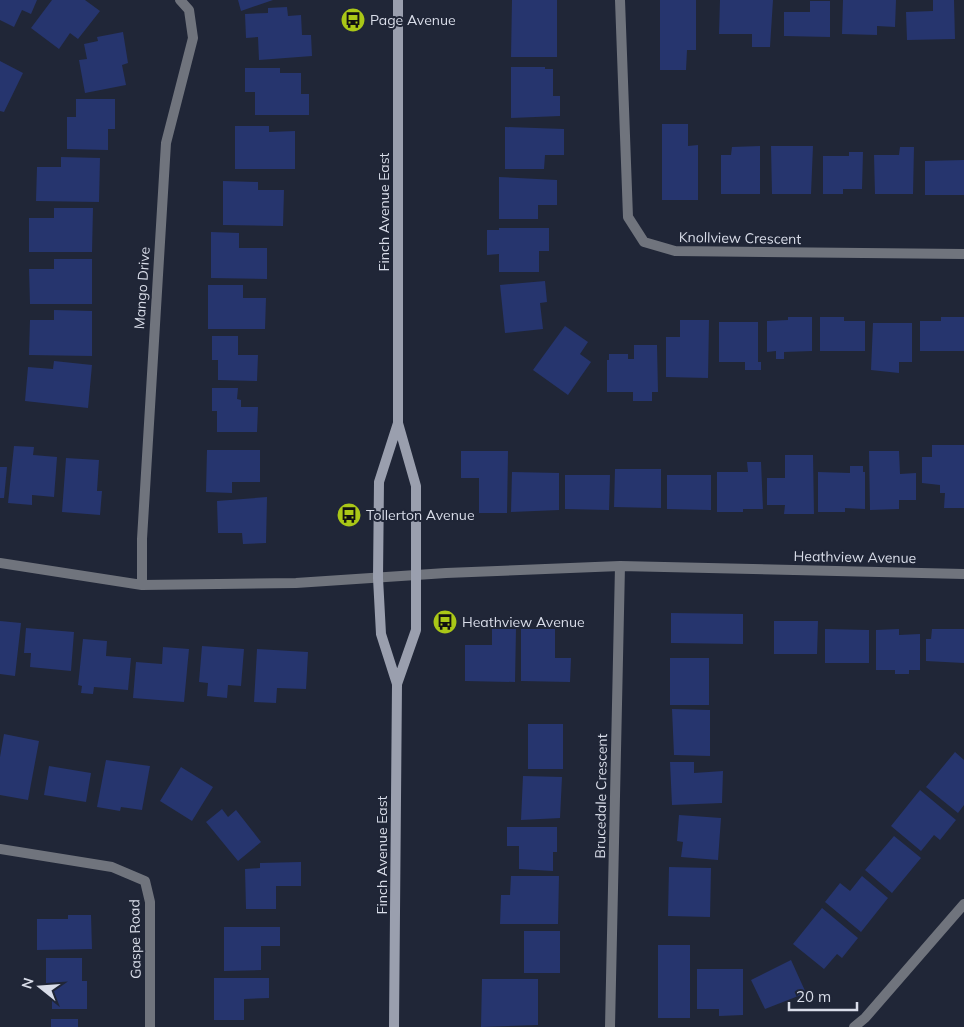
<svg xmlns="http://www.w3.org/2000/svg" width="964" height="1027" font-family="Mulish,sans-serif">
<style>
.building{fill:#26356e}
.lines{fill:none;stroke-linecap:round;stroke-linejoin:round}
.street{stroke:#70747d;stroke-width:10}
.secondary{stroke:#9a9fae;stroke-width:10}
.labels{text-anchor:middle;stroke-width:4;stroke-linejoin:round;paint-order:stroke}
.poi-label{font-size:14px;fill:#d9dde9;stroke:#202637;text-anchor:start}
.street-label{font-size:14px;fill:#d9dde9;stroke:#202637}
</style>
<rect width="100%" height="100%" fill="#202637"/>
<path class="building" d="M0 0H37L31 14 22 10 14 27 0 20Z
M52 0H85L100 11 78 39 70 33 59 49 31 28Z
M238 0H273L241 11Z
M512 0H557V57H511Z
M660 0H696V50H687L686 70H660Z
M720 0H773L770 47H752V34H719Z
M843 0H896L895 27 877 26V35L842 34Z
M933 0H954L955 39 907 40 906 12 933 11Z
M810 1H830V37L784 36V12H810Z
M287 7 288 16 301 15 302 35H311L312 56 259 60 258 37 246 38 245 14 268 13V8Z
M123 32 128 63 122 65 126 85 85 93 79 60 87 59 84 44 98 41 97 37Z
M0 61 23 73 4 112 0 111Z
M511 67H545V69H553V96H560V116L511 118Z
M245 68H280V73H301V94H309V115H255V92H245Z
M76 99H115V129H108V150L67 149V117H76Z
M662 124H688V146L698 145V200H662Z
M235 126H269V132L295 131V169H235Z
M505 127 564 129V155H545L544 169H505Z
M760 146V194H721V155H731L732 147Z
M771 146H813L811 194H772Z
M900 147H914L913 194H875L874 155H899Z
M849 152H863L862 189H843V194H823V156H849Z
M61 157 100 158 99 202 36 201 37 167H61Z
M964 160V195H925V161Z
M499 177 557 180V205H538V219H499Z
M223 181 258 182V190H284L283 226 223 225Z
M54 208H93L92 252H29V218H54Z
M499 228H549V251H539V272H499V254L487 255V230H499Z
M211 232 239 233V248H267V279L211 278Z
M54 259H92V304H30L29 269H54Z
M545 281 547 302 540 303 543 329 505 333 500 285Z
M208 285H243V298H266L265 329H208Z
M54 310 92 311V356L29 355 30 320H54Z
M788 317H812V351L784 352V359H776V351L767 352V321L788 320Z
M820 317H844V321H865V351H820Z
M941 317H964V351H920V321H941Z
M680 320H709L708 378 666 377V337H680Z
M719 322H758V362H761V370H745V362H719Z
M873 323H912V362H899V373L871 370Z
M565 326 588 342 580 354 591 362 568 395 533 370Z
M212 336H238V355H258L257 381 218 380V360H212Z
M634 345H657L658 392H652V401H633V392H607V360H609V354H628V359H634Z
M54 361 92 365 88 408 25 401 28 367 53 369Z
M212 388H238L237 399 241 400V407H258L257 432H217V411H212Z
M932 445H964V508H944L945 493H940V485L922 483V457H932Z
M14 446 34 447 33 455 57 457 54 497 32 495V505L8 503Z
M207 450H260V482H232V493L206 492Z
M461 451H508L507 513H479V478H461Z
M869 451H899L900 474 916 473V500H899V509L870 510Z
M785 455H813L814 514H784L785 505H767V478H785Z
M66 458 99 460 97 491H102L100 515 62 512Z
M747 462H761L763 509H743V512H717V472H748Z
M850 466H863V472H865V509L845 508V512H818V472L850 473Z
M0 467H7L4 498H0Z
M615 469H661V508L614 507Z
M512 472 559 473V510L511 512Z
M565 475H610L609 510 565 509Z
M667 475H711V510L667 509Z
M267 497 266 543 243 544 242 533H218L217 501Z
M671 613 743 614V644L671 643Z
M0 621 21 623 15 676 0 674Z
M774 621H818L817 654H774Z
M26 628 74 632 71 671 30 667 31 653H24Z
M492 629H516L515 682 465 681V645H492Z
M521 629H555V658H571L570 682 521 681Z
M825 629 869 630V663H825Z
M899 629V635L920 634V670H909V674H895V670H876V630Z
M932 629H964V663L926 661V639H931Z
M83 639 107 641 106 656 131 658 128 690 94 687 93 694 81 693 82 686 78 685Z
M202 646 244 649 241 686 228 685 227 698 207 696 208 683 199 682Z
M163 647 189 649 184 702 133 698 136 662 162 664Z
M257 649 308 652 306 689 277 688 276 703 254 702Z
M670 658H709V705H670Z
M672 709 710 710V756L674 755Z
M528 724H563V769H528Z
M4 734 39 741 28 800 0 795V757Z
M955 752 964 760V805L958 813 926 787Z
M106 760 150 766 142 810 121 807 120 811 97 807Z
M670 762H694V773L723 771 722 803 672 805Z
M49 766 91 773 86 802 44 795Z
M181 767 213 787 192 821 160 801Z
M523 776 562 777 560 818 521 820Z
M920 790 956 820 940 840 934 835 921 851 891 826Z
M222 809 228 817 236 810 261 842 238 861 206 822Z
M679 815 721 818 718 860 681 857 683 842 677 841Z
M507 827H557V852H553V871L519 869V846H507Z
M894 836 921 858 892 893 865 870Z
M301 862V886H276V909H246L245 869 260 868V863Z
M669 867 711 868 710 917 668 916Z
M511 876H559L558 924H500L501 895H510Z
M862 876 888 898 861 932 825 902 840 883 850 891Z
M822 908 858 938 842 958 837 954 824 969 793 944Z
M68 915H91L92 949 37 950V919H68Z
M224 927H280V946H261V970L224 971Z
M524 931H560V973H524Z
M658 945H690V1018H658Z
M46 958H82V981H87V1009H52V984H46Z
M791 960 806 993 765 1009 751 980Z
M697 969H743V1015L719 1016V1009H697Z
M214 978H269V998L244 999V1020H214Z
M482 979H538V1025L481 1027Z
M51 1019H78V1027H51Z"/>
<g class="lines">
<path class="street" d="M620 0 628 217 644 242 675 251 964 254
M0 563 142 585 296 583 446 573 620 566 964 574
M142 585V539L166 143 193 38 189 10 180 0
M0 849 112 867 145 881 150 902V1027
M610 1027 620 566
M854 1027 865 1018 964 904"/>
<path class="secondary" d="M397 684 381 634 378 578 379 482 398 423
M394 1027 397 684 416 630V486L398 423V0"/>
</g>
<defs>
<symbol id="bus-disc" viewBox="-11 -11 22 22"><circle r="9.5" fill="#aac717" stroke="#202637"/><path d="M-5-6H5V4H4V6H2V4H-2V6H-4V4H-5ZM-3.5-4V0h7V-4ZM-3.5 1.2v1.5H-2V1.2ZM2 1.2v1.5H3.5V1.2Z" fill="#111"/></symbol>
</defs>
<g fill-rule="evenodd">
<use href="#bus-disc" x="339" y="6" width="28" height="28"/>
<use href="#bus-disc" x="335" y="501" width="28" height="28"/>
<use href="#bus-disc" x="431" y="608" width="28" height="28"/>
</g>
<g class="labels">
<g class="poi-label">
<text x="370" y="25">Page Avenue</text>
<text x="366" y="520">Tollerton Avenue</text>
<text x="462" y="627">Heathview Avenue</text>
</g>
<g class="street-label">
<text transform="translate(384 212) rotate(-90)" y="5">Finch Avenue East</text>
<text transform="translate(740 238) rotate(1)" y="5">Knollview Crescent</text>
<text transform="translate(142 288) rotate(-86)" y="5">Mango Drive</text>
<text transform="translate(855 557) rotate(1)" y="5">Heathview Avenue</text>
<text transform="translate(601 796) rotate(-89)" y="5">Brucedale Crescent</text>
<text transform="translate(382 855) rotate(-90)" y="5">Finch Avenue East</text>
<text transform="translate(135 939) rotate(-91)" y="5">Gaspe Road</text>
</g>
</g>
<g transform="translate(40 987) rotate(287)" stroke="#202637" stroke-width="4" paint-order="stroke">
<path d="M0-4L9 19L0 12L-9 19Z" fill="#d9dde9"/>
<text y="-8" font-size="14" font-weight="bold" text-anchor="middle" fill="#d9dde9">N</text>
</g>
<path d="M789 1002v8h68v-8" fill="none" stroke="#d9dde9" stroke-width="2.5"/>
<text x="796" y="1002" font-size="15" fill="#d9dde9" stroke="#202637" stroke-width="4" paint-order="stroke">20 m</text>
</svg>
